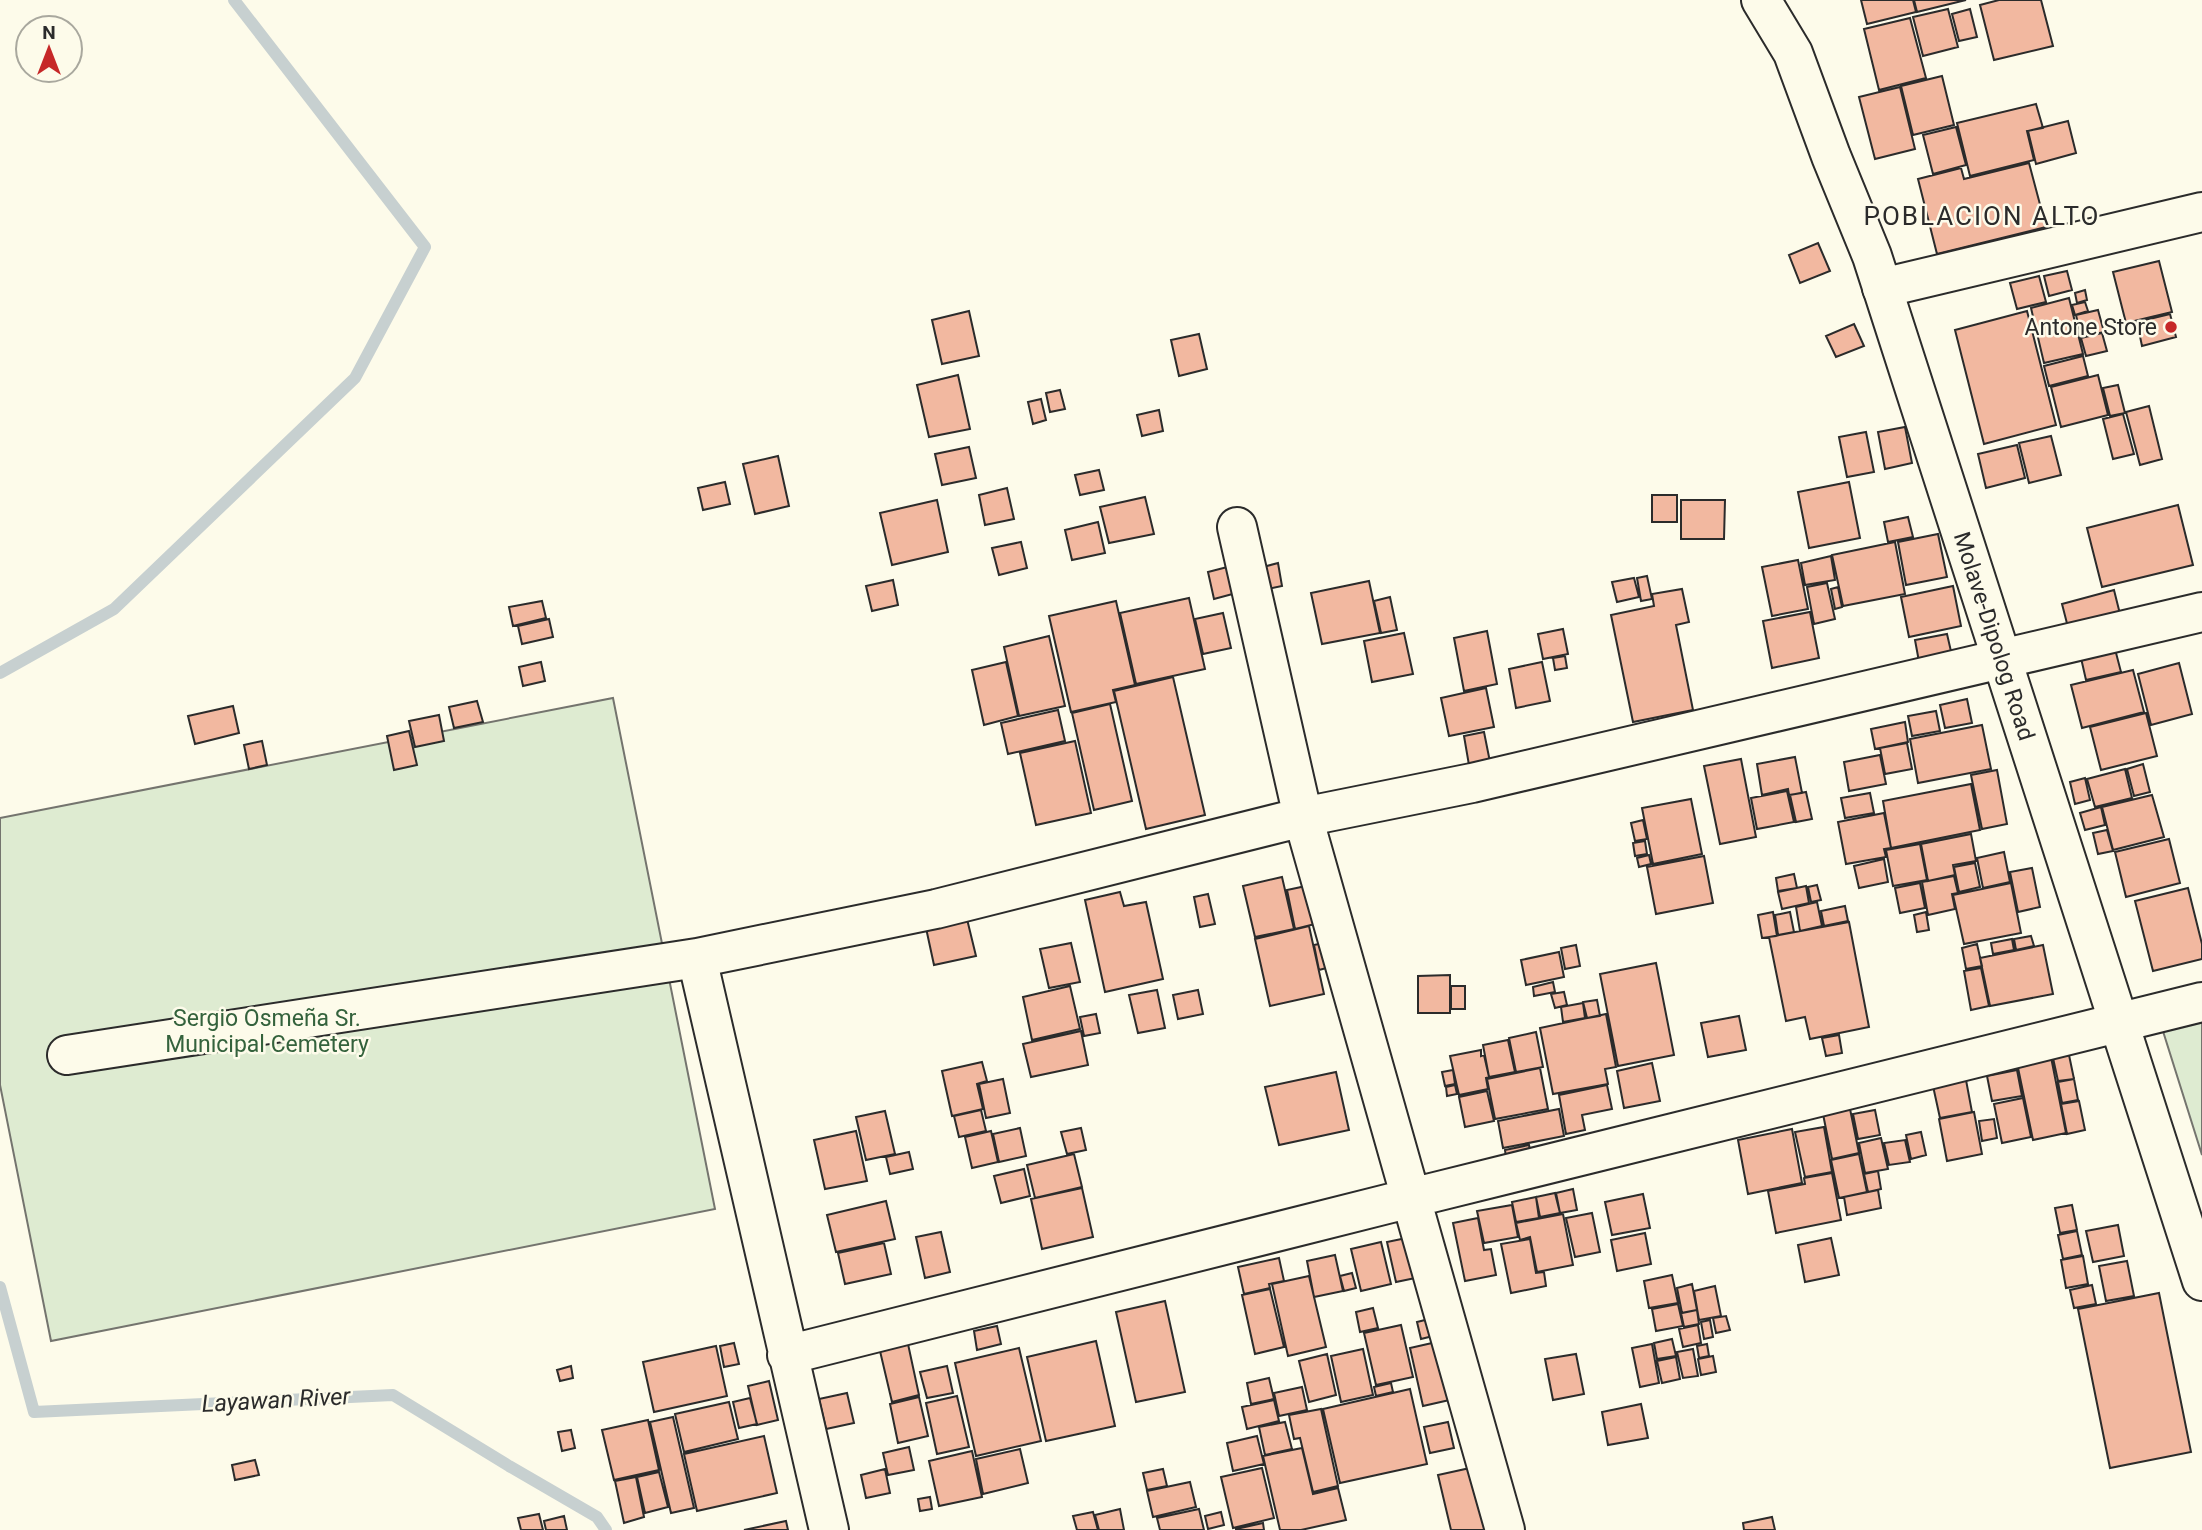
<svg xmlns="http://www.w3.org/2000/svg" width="2202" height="1530" font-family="Roboto,sans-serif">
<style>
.green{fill:#deebd1;stroke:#74746e;stroke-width:2}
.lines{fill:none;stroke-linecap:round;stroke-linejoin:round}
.stream{stroke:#c7d0d0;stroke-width:12}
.building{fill:#f2b8a0;stroke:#2b2b2b;stroke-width:2}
.minor-casing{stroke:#2b2b2b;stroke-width:42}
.highway-casing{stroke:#2b2b2b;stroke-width:42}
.minor{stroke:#fdfbea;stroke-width:38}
.highway{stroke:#fdfbea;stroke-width:38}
.poi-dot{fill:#c62828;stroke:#fdfbea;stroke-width:2.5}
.labels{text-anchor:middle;stroke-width:5;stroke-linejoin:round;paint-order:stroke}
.poi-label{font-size:23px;fill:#2b2b2b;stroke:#fdfbea;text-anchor:end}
.street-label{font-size:23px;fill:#2b2b2b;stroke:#fdfbea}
.park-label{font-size:23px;fill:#34623c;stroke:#fdfbea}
.water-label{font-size:24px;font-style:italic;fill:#2b2b2b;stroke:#fdfbea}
.quarter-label{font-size:26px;letter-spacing:2px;fill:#2b2b2b;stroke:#fdfbea}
</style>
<rect width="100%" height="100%" fill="#fdfbea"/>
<path class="green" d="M613 698 715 1209 51 1341 0 1085V818Z
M2202 1020V1155L2162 1028Z"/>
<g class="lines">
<path class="stream" d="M0 673 114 609 355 378 425 247 234 0
M0 1287 34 1412 393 1395 509 1466 597 1517 606 1530"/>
</g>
<path class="building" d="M1861 0H1913L1916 12 1867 24Z
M1914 0H1966L1917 12Z
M1999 0H2041L2053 46 1994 60 1980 5Z
M1948 9 1958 47 1923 56 1913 17Z
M1970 9 1977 37 1959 41 1952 14Z
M1910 18 1926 78 1879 90 1864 29Z
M1942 76 1954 125 1913 135 1901 86Z
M1900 87 1915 149 1875 159 1859 97Z
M2036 104 2043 128 2027 131 2034 160 1970 176 1957 123Z
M2068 121 2076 153 2036 164 2028 131Z
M1956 127 1966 165 1933 174 1923 135Z
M2029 163 2046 227 1937 254 1918 179 1961 168 1964 179Z
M1818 243 1830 271 1800 283 1789 255Z
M2159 261 2172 312 2126 323 2113 272Z
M2067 271 2072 290 2049 296 2044 276Z
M2039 276 2046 302 2017 309 2010 283Z
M2085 290 2087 300 2077 303 2075 293Z
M2069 298 2083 354 2044 363 2031 308Z
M2085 302 2088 311 2075 315 2072 305Z
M2098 310 2104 332 2081 337 2076 315Z
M969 311 979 356 942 364 932 320Z
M2027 311 2056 425 1984 444 1955 330Z
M2170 314 2176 337 2142 346 2137 322Z
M1854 324 1864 346 1836 357 1826 336Z
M2102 333 2107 351 2086 356 2081 338Z
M1199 334 1207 369 1179 376 1171 340Z
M2083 356 2088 376 2049 386 2044 366Z
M958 375 970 429 929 437 917 385Z
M2098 375 2108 415 2061 427 2051 387Z
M2118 385 2125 413 2110 416 2103 388Z
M1060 390 1065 409 1050 412 1046 393Z
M1041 399 1046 420 1033 424 1028 402Z
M2149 406 2162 459 2140 465 2126 412Z
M1159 410 1163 431 1142 436 1137 415Z
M2123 414 2134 454 2113 459 2103 419Z
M1905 427 1912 463 1885 469 1878 432Z
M1866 432 1874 472 1847 477 1839 437Z
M2051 436 2061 475 2029 483 2019 443Z
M2017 445 2025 478 1986 488 1978 454Z
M969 447 976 478 942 485 935 454Z
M778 456 789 506 755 514 743 464Z
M1099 470 1104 490 1080 495 1075 475Z
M725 482 730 504 703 510 698 488Z
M1849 482 1860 538 1809 548 1798 492Z
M1007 488 1014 519 985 525 979 495Z
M1652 495H1677V522H1652Z
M1145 497 1154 534 1109 543 1100 507Z
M937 500 948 552 892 565 880 513Z
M1681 500H1725L1724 539H1681Z
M2178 505 2193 565 2102 587 2087 528Z
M1908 517 1913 537 1888 542 1884 522Z
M1098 522 1105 553 1072 560 1065 530Z
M1938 534 1947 577 1906 585 1898 542Z
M1021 542 1027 568 999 575 992 548Z
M1895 542 1905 594 1843 606 1832 555Z
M1831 556 1835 580 1805 585 1801 563Z
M1798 560 1808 609 1772 616 1762 567Z
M1278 563 1282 586 1268 589 1263 567Z
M1235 565 1240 592 1214 599 1208 572Z
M1647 576 1652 599 1641 601 1637 578Z
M1634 578 1639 597 1617 602 1612 582Z
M893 580 898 605 872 611 866 586Z
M1369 581 1380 633 1322 644 1311 593Z
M1827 583 1835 619 1814 624 1807 587Z
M1953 586 1961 626 1909 637 1901 597Z
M1838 587 1842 607 1835 609 1831 589Z
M1682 589 1689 622 1676 625 1693 710 1633 722 1611 615 1654 606 1652 594Z
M2114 590 2123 626 2071 639 2062 604Z
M1390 597 1397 630 1381 633 1374 601Z
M1189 598 1205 669 1136 684 1120 613Z
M542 601 546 618 513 626 509 607Z
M1116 601 1135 685 1113 690 1116 702 1071 712 1049 616Z
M1810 612 1819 658 1772 668 1763 621Z
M1223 613 1231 648 1203 654 1195 619Z
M549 619 553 637 522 644 518 626Z
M1563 629 1568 654 1543 659 1538 634Z
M1487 631 1497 684 1464 691 1454 638Z
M1404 633 1413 674 1372 682 1364 641Z
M1947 634 1953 660 1920 667 1915 640Z
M1049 636 1065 706 1019 716 1004 647Z
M2115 649 2121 672 2086 680 2081 658Z
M1565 656 1567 668 1555 670 1553 658Z
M541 662 545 681 523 686 519 667Z
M1006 662 1018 716 984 725 972 670Z
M1542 662 1550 701 1516 708 1509 669Z
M2179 663 2192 714 2151 725 2138 674Z
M2133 670 2144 712 2082 728 2071 685Z
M1173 677 1205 815 1146 829 1114 691Z
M1486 688 1494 727 1449 736 1441 698Z
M1967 699 1972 723 1945 728 1940 705Z
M477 701 483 722 454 728 449 707Z
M1110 704 1132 801 1094 810 1072 713Z
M233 706 239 733 195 744 188 716Z
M1058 710 1065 741 1008 754 1001 723Z
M1936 711 1940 731 1912 736 1908 716Z
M2146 713 2157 756 2101 770 2090 727Z
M439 715 444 741 415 747 409 721Z
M1905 722 1908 742 1875 749 1871 729Z
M1982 725 1991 769 1918 783 1910 739Z
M409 731 417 765 394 770 387 736Z
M1484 732 1491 767 1470 771 1464 736Z
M262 741 267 765 249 769 244 745Z
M1075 741 1091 813 1036 825 1020 753Z
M1907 743 1912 769 1885 774 1880 748Z
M1880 755 1886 784 1849 791 1844 762Z
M1795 757 1802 793 1789 795 1788 789 1762 795 1757 764Z
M1741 759 1756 837 1720 844 1704 766Z
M2143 764 2150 792 2134 796 2127 769Z
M2125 769 2132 798 2095 807 2087 779Z
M1997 770 2007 824 1982 829 1971 775Z
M2085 778 2090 800 2075 804 2070 782Z
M1971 784 1980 830 1891 848 1883 801Z
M1787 791 1794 822 1757 829 1751 798Z
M1806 792 1812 819 1796 822 1790 795Z
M1870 793 1874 813 1845 818 1841 798Z
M2152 795 2164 837 2113 850 2102 807Z
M1691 799 1702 854 1653 864 1642 808Z
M2101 807 2105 825 2085 830 2080 813Z
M1884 813 1891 848 1884 849 1886 857 1846 864 1838 822Z
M1643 820 1647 839 1635 841 1631 823Z
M2107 830 2113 851 2098 854 2093 833Z
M1971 834 1976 861 1953 865 1955 875 1928 881 1921 844Z
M2169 839 2180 883 2126 897 2115 852Z
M1645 841 1647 854 1635 856 1633 843Z
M1920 844 1927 880 1893 886 1886 850Z
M2004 852 2010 882 1983 888 1977 858Z
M1649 855 1651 864 1639 867 1637 858Z
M1704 856 1713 903 1656 914 1647 867Z
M1884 859 1888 882 1859 888 1854 866Z
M1975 863 1980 887 1959 892 1954 867Z
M2032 868 2040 907 2018 912 2010 872Z
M1794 874 1797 888 1778 891 1776 878Z
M1954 876 1958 893 1952 894 1955 909 1928 915 1922 882Z
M1282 877 1294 929 1255 937 1243 886Z
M1920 883 1925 908 1900 913 1895 888Z
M2011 883 2021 933 1964 944 1953 895Z
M1817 885 1821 900 1811 902 1808 887Z
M1306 886 1315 924 1295 929 1287 890Z
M1806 886 1809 903 1782 909 1778 892Z
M2188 888 2202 944V959L2153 971 2135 901Z
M1120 892 1124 906 1146 902 1163 979 1105 992 1085 900Z
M1208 894 1215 924 1200 927 1194 897Z
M1817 902 1822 926 1800 931 1796 907Z
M1845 906 1848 921 1824 926 1821 911Z
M1773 912 1777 936 1762 938 1758 915Z
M1790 912 1794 932 1778 935 1775 915Z
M1926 912 1929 930 1917 932 1914 915Z
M967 919 976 956 934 965 926 928Z
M1849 922 1869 1027 1810 1039 1805 1017 1786 1021 1769 937Z
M1309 926 1324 994 1270 1006 1255 939Z
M2031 936 2034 946 2016 950 2014 939Z
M2012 939 2014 950 1993 954 1991 943Z
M1328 942 1334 966 1319 970 1314 945Z
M1071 943 1080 982 1049 988 1040 949Z
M1977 944 1982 966 1966 969 1962 948Z
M1576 945 1580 966 1565 969 1561 948Z
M2043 945 2053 994 1990 1006 1980 958Z
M1559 952 1564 977 1526 985 1521 960Z
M1656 963 1674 1055 1618 1066 1600 974Z
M1981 968 1989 1006 1971 1010 1964 971Z
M1450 975V1013H1418V976Z
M1553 982 1555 992 1534 996 1533 987Z
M1070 986 1080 1029 1032 1040 1023 997Z
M1451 986H1465V1009H1451Z
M1157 990 1165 1028 1138 1033 1129 995Z
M1198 990 1203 1014 1178 1019 1173 995Z
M1564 992 1567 1005 1555 1008 1551 994Z
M1597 1000 1600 1016 1587 1018 1583 1002Z
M1583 1003 1585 1018 1563 1022 1561 1007Z
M1096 1014 1100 1033 1084 1036 1080 1017Z
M1606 1014 1616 1067 1605 1069 1608 1084 1553 1094 1540 1028Z
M1739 1016 1746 1050 1708 1057 1701 1023Z
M1081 1031 1088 1065 1031 1077 1023 1044Z
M1536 1032 1543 1067 1516 1072 1509 1038Z
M1839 1035 1842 1053 1826 1056 1822 1038Z
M1508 1040 1515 1072 1489 1077 1483 1045Z
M1481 1050V1056L1484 1055 1489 1077 1486 1078 1488 1089 1459 1095 1450 1056Z
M2069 1055 2074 1079 2058 1081 2053 1058Z
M2051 1057 2066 1133 2033 1140 2017 1063Z
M982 1062 987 1081 977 1084 983 1109 952 1116 942 1071Z
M1652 1063 1660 1101 1624 1108 1617 1071Z
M1540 1068 1548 1109 1495 1119 1487 1079Z
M1453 1070 1455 1084 1445 1086 1442 1072Z
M2017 1070 2022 1096 1992 1101 1987 1076Z
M1336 1072 1349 1130 1279 1145 1265 1087Z
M1003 1079 1010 1113 986 1118 979 1084Z
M2074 1079 2078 1100 2062 1103 2058 1082Z
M1966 1080 1972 1112 1940 1118 1933 1086Z
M1455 1085 1457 1094 1447 1096 1446 1087Z
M1607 1085 1612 1109 1582 1115 1585 1130 1566 1134 1559 1095Z
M1487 1091 1494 1121 1465 1127 1459 1097Z
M2023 1098 2031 1137 2002 1143 1994 1104Z
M2079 1101 2085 1130 2067 1134 2061 1104Z
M1849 1104 1859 1153 1832 1159 1822 1109Z
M1559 1109 1564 1136 1503 1148 1498 1121Z
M981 1110 986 1131 959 1137 954 1116Z
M1875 1110 1880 1135 1858 1139 1853 1114Z
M885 1111 895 1154 866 1160 856 1117Z
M1974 1112 1982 1154 1947 1161 1939 1119Z
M1994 1119 1997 1138 1982 1141 1979 1121Z
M1824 1127 1832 1172 1805 1177 1795 1132Z
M1020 1128 1026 1156 999 1162 993 1134Z
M1081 1128 1086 1150 1067 1154 1061 1132Z
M1792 1129 1802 1183 1748 1194 1738 1140Z
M856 1131 867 1181 825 1189 814 1140Z
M991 1131 998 1162 972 1168 965 1137Z
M1921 1132 1926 1155 1911 1159 1906 1135Z
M1881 1138 1888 1169 1865 1173 1859 1143Z
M1905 1140 1910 1162 1889 1165 1884 1143Z
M1529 1145 1532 1160 1507 1165 1505 1150Z
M909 1152 913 1169 890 1174 886 1157Z
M1074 1154 1082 1187 1035 1198 1027 1165Z
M1859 1154 1867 1192 1839 1198 1831 1160Z
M1024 1169 1030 1196 1001 1203 994 1176Z
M1878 1171 1881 1189 1868 1192 1864 1174Z
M1832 1173 1841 1220 1776 1233 1768 1191 1805 1184 1804 1178Z
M1082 1188 1093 1237 1042 1249 1031 1199Z
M1573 1189 1577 1210 1560 1213 1556 1193Z
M1878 1190 1881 1208 1847 1215 1844 1197Z
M1555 1193 1560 1213 1540 1217 1536 1197Z
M1643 1194 1650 1228 1612 1235 1605 1202Z
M1536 1197 1539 1218 1516 1222 1512 1202Z
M886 1201 895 1239 836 1252 827 1215Z
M1512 1205 1518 1237 1484 1243 1477 1211Z
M2072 1205 2077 1230 2060 1233 2055 1208Z
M1592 1213 1600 1252 1575 1257 1566 1218Z
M1563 1214 1573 1265 1537 1272 1530 1237 1520 1240 1516 1223Z
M1478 1218 1484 1250 1491 1249 1496 1275 1465 1281 1453 1223Z
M2118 1225 2124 1256 2093 1262 2086 1231Z
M2077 1231 2082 1255 2063 1259 2058 1235Z
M941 1232 950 1272 925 1278 916 1237Z
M1645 1233 1651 1264 1617 1271 1611 1240Z
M1416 1236 1425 1276 1396 1282 1387 1242Z
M1831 1238 1839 1275 1805 1282 1798 1245Z
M1530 1239 1536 1273 1544 1272 1546 1286 1511 1293 1501 1244Z
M1381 1242 1391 1284 1361 1291 1351 1249Z
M884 1243 891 1274 845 1284 838 1253Z
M1335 1255 1343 1291 1314 1297 1307 1261Z
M2083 1256 2088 1284 2066 1288 2061 1260Z
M1279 1258 1284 1281 1269 1284 1270 1288 1244 1294 1238 1267Z
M2127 1261 2134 1296 2106 1301 2099 1266Z
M1352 1273 1356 1288 1344 1291 1340 1276Z
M1672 1275 1678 1303 1649 1308 1644 1281Z
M1309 1276 1326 1347 1288 1356 1272 1284Z
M1692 1284 1697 1310 1682 1313 1677 1288Z
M2092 1285 2096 1304 2074 1308 2070 1290Z
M1715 1286 1721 1316 1699 1320 1694 1291Z
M1270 1289 1284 1347 1255 1354 1242 1295Z
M2159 1293 2191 1452 2110 1468 2078 1309Z
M1165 1301 1185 1392 1136 1402 1116 1312Z
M1678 1304 1683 1326 1656 1331 1652 1309Z
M1373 1308 1378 1328 1360 1332 1356 1312Z
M1697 1310 1699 1324 1684 1327 1681 1313Z
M1726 1316 1730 1330 1716 1333 1713 1318Z
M1429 1319 1433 1336 1421 1339 1417 1322Z
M1710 1320 1713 1337 1704 1339 1701 1322Z
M1401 1325 1413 1377 1376 1385 1364 1333Z
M1698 1325 1701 1343 1683 1347 1679 1329Z
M997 1326 1001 1344 977 1350 974 1331Z
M1672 1339 1676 1356 1657 1359 1654 1343Z
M1096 1341 1115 1426 1046 1441 1027 1357Z
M1441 1341 1454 1399 1423 1406 1410 1348Z
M734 1343 739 1364 724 1367 720 1346Z
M908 1344 919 1395 892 1402 880 1351Z
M1652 1344 1659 1383 1640 1387 1632 1348Z
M1707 1344 1709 1356 1699 1358 1697 1346Z
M716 1346 727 1396 654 1412 643 1362Z
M1019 1348 1041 1441 976 1456 955 1363Z
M1363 1349 1373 1395 1341 1402 1331 1356Z
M1693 1349 1698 1376 1683 1378 1677 1352Z
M1327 1354 1336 1395 1309 1402 1299 1361Z
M1576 1354 1584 1394 1553 1400 1545 1359Z
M1713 1356 1716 1372 1701 1375 1698 1359Z
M1676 1357 1680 1379 1662 1383 1657 1361Z
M571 1366 573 1378 560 1381 557 1370Z
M947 1366 953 1393 927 1398 920 1372Z
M1269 1378 1274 1399 1251 1404 1247 1383Z
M769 1381 778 1420 757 1425 748 1386Z
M1391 1383 1393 1392 1376 1396 1374 1387Z
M1302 1387 1307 1410 1279 1416 1274 1393Z
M1410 1389 1427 1464 1340 1483 1323 1409Z
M847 1393 854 1423 826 1429 819 1399Z
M957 1396 969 1447 937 1454 926 1403Z
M919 1397 928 1436 898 1443 890 1404Z
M750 1398 757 1424 739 1428 733 1402Z
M1274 1400 1279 1421 1247 1429 1242 1407Z
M729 1402 738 1439 684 1452 675 1414Z
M1641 1404 1648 1438 1608 1445 1602 1412Z
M1321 1409 1338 1486 1313 1492 1300 1438 1294 1439 1289 1415Z
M673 1417 694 1508 671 1513 650 1422Z
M648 1420 659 1470 614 1480 602 1430Z
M1285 1422 1292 1449 1265 1455 1259 1427Z
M1448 1422 1454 1448 1430 1453 1424 1427Z
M571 1430 575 1448 562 1451 558 1432Z
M764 1436 777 1493 697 1511 684 1454Z
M1257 1436 1264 1464 1233 1471 1227 1443Z
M909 1447 914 1470 888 1475 883 1453Z
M1302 1448 1313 1494 1338 1488 1346 1520 1301 1530H1280L1263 1456Z
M1020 1449 1028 1483 983 1494 976 1459Z
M972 1451 982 1497 939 1506 929 1461Z
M255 1460 259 1475 235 1480 232 1465Z
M1262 1468 1274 1518 1233 1528 1221 1477Z
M1470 1468 1485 1530H1451L1438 1475Z
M885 1469 890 1493 866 1498 861 1475Z
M1163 1469 1167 1486 1147 1490 1143 1473Z
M659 1472 668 1507 645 1513 637 1477Z
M636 1477 644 1517 624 1523 615 1481Z
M1190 1482 1196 1507 1153 1517 1147 1491Z
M930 1497 932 1509 920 1511 918 1499Z
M1120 1509 1124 1530H1099L1095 1515Z
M1199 1509 1204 1530H1160L1157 1518Z
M1093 1512 1098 1530H1077L1073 1516Z
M1221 1512 1224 1525 1208 1529 1205 1516Z
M539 1514 543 1530H521L518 1518Z
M564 1516 567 1530H546L544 1521Z
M1772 1517 1775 1530H1744L1743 1523Z
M786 1521 788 1530H744Z
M1263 1523 1264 1530H1236V1529Z"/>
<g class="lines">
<defs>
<path id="minor" d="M1882 288 2202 212
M1237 527 1303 817 1505 1530
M67 1055 697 958
M787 1355 1411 1198 2202 1002
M829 1530 697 958 936 909 1303 817 1472 783 2202 612"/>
<g id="highway">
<path id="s1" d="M1761 0 1793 53 1831 156 1872 256 2202 1281"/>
</g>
</defs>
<use href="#minor" class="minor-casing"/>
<use href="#highway" class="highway-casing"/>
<use href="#minor" class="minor"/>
<use href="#highway" class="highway"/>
</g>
<circle class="poi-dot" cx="2171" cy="327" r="7"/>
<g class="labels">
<g class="poi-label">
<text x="2157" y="335">Antone Store</text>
</g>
<g class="street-label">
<text dy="8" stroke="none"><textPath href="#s1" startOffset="679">Molave-Dipolog Road</textPath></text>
</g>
<g class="park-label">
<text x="267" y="1026">Sergio Osmeña Sr.<tspan x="267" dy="26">Municipal Cemetery</tspan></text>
</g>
<g class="water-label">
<text transform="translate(276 1400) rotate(-3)" y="8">Layawan River</text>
</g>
<g class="quarter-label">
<text x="1982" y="225">POBLACION ALTO</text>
</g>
</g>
<g transform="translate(49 49)"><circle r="33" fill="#fdfbea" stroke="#a9a89e" stroke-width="2"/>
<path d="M0-5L12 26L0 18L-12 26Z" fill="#c62828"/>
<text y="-10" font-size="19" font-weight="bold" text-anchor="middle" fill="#2b2b2b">N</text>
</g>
</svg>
